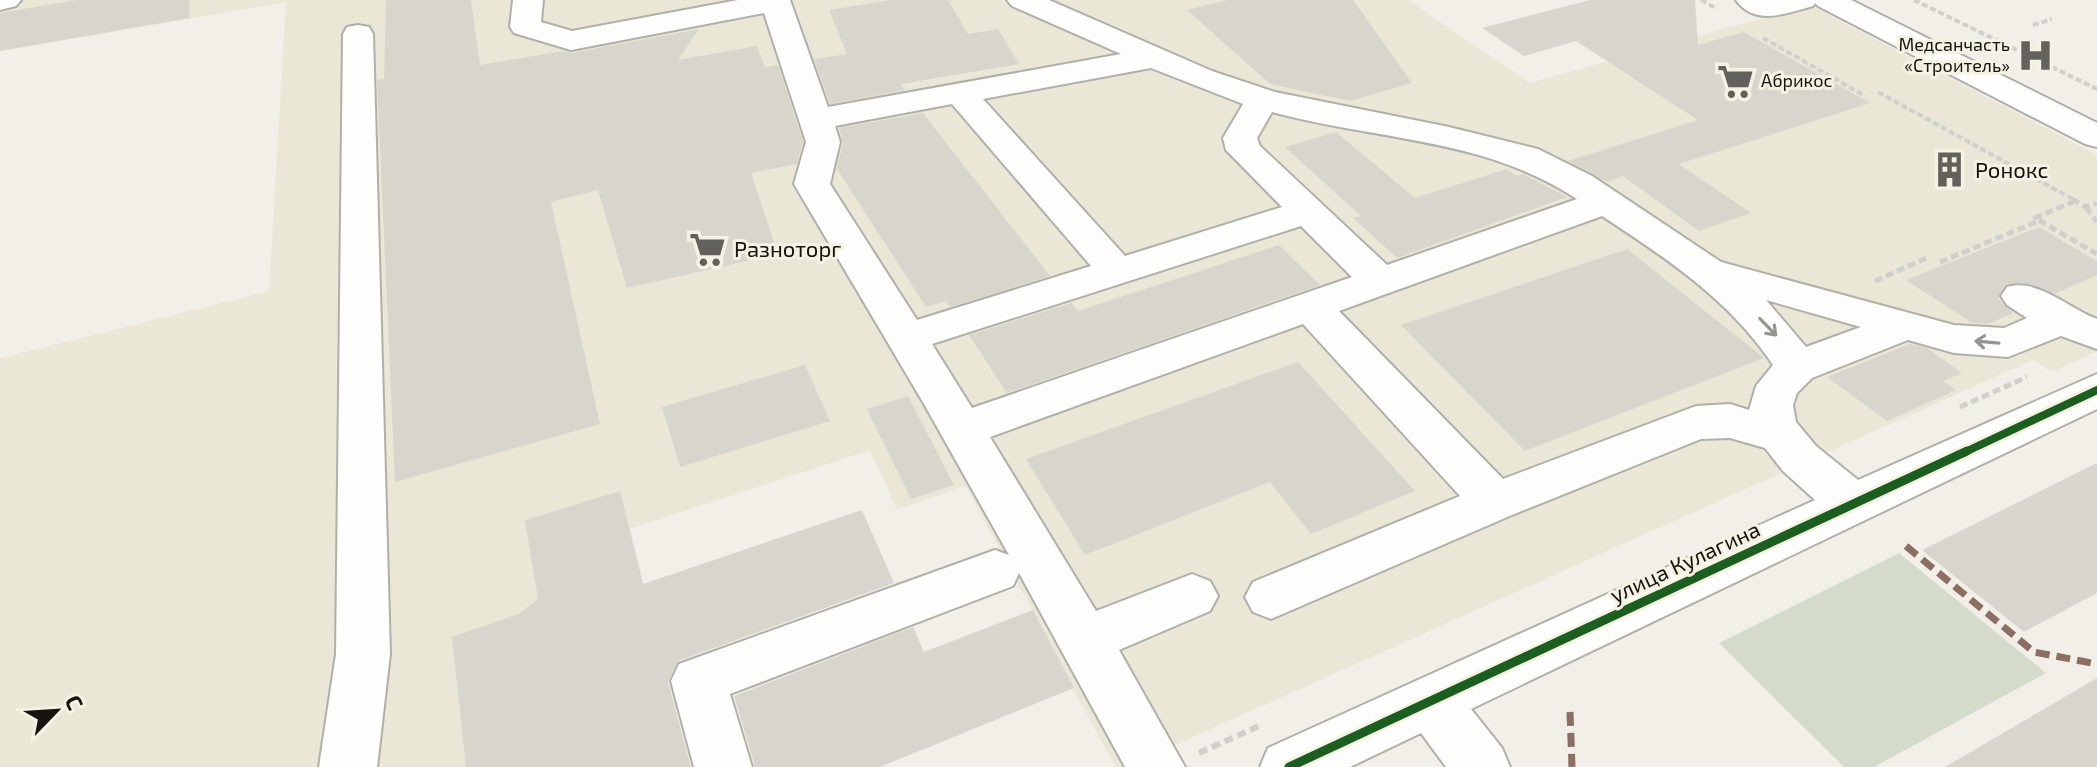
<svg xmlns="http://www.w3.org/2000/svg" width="2097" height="767" font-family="'Exo 2',sans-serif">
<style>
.built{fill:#eae7d7}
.green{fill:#d4dbca}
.building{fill:#d8d6cc}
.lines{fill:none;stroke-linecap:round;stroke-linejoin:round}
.minor-casing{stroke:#b1afa9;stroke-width:4}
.major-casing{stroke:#b1afa9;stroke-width:4}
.path-far2{stroke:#cfcfcc;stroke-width:4;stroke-dasharray:6 3;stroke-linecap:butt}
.path-far1{stroke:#cfcfcc;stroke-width:5;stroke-dasharray:8 4;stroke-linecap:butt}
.path{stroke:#cfcfcc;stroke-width:6;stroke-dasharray:9 5;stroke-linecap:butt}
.minor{fill:#fdfdfb;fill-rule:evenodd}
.major{fill:#fdfdfb;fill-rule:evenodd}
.quiet{stroke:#8d6e63;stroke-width:7;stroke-dasharray:14 7;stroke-linecap:butt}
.cycleway-far1-casing{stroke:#f5f2e3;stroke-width:13}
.cycleway-casing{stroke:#f5f2e3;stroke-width:14}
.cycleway-far1{stroke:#1b5e20;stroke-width:8}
.cycleway{stroke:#1b5e20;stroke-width:9}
.oneway{stroke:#959491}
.labels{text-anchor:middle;stroke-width:6;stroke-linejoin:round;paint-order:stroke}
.far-poi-label{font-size:18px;fill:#15140f;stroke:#f5f2e3;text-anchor:end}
.poi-label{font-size:22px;fill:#15140f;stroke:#f5f2e3;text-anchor:start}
.street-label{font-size:22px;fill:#15140f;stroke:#f5f2e3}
</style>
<rect width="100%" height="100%" fill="#f1efe7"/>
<path class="built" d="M0 0H1408L1530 83 1810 5 2097 155V351L2052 372 2033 360 1126 767H1115L966 486 897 510 870 450 630 529 689 767H0V358L269 291 286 2 0 51Z"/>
<path class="green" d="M1899 553 2046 673 1874 767H1844L1719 643Z"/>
<path class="building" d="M77 0H189L190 18 0 51V13Z
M386 0H471L480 65 564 51 572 53 699 29 678 60 757 46 765 67 778 65 803 142 797 164 751 173 778 254 627 288 598 190 551 202 600 424 395 482 377 80 384 79Z
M891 0H948L968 34 998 29 1019 64 901 84 905 90 830 104 814 59 847 54 829 10Z
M1228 0H1353L1412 83 1350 101 1270 84 1187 10Z
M1590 0H1695L1698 45 1744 32 1870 103 1679 164 1751 213 1699 231 1623 176 1607 182 1568 161 1698 120 1576 41 1524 56 1482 28Z
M923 113 1050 276 950 307 946 301 926 307 837 169 843 143 839 128Z
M1336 132 1415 198 1507 169 1517 176 1523 174 1567 197 1397 258 1353 218 1361 216 1285 147Z
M2039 227 2097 261V275L2055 294 2030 284H2007L1998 298 2013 313 1988 324 1972 323 1906 280Z
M1279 245 1320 285 1007 393 969 335 1071 303 1078 311Z
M1627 249 1764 358 1525 451 1401 325Z
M1910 344 1927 348 1962 373 1943 381 1956 390 1887 421 1827 377Z
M1298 362 1415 491 1311 534 1270 482 1085 555 1026 459Z
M805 365 830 421 680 467 662 407Z
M908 396 954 485 911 499 867 409Z
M2097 463V593L2024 632 1922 550Z
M620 491 643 584 862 510 894 583 678 661 668 682 691 767H466L452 637 519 614 538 599 525 520Z
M1033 610 1074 688 880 767H755L734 696 913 627 924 652Z
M2097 678V767H1945Z"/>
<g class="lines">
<defs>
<path id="minor" d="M0 0H21L16 6 0 10Z
M513 0H543L541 22 572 31 738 0H790L828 107 1121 54 1012 6 1007 0H1049L1212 71 1275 92 1449 127 1538 149 1592 176 1721 262 1954 325 2004 328 2027 318 2007 305 2001 296 2007 287C2038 278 2068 308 2097 319V349L2061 336 2008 357 1954 353 1908 340 1812 378 1797 393 1793 405 1796 422 1816 446 1858 480 2097 374V409L1471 709 1502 748 1510 767H1446L1421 733 1350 767H1260L1268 748 1815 500 1783 471 1765 448 1730 438 1701 439 1512 515 1271 619 1253 612 1245 597 1253 582 1460 496 1303 324 990 437 1096 611 1192 574 1210 581 1218 596 1210 611 1119 650 1185 767H1125L1019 573 1013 586 730 694 752 767H694L671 681 679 664 995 550 1009 555 924 404 794 184 806 142 764 13 571 50 514 33 510 27ZM1151 68 1243 104 1223 138 1226 150 1282 207 1125 256 983 99ZM952 104 1091 266 917 320 830 184 840 142 835 126ZM1272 112C1379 141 1482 137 1577 199L1387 265 1260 146 1257 138ZM1602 216C1666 258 1730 300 1773 365L1756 386 1749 410 1730 404 1696 406 1503 479 1339 311ZM1301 226 1352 277 972 408 932 344ZM1766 300 1861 327 1806 347Z
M1736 0H1818L1813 6C1787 13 1755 27 1736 0Z
M358 25 369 27 373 34 390 654 377 767H319L336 654 343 34 347 27Z"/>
<path id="major" d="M1813 0H1851L2097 123V147L2085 144 1818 6Z"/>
</defs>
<use href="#minor" class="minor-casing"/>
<use href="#major" class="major-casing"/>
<path class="path-far2" d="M1701 0 1717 9
M1914 0 2097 89
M2033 25 2052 19
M1763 38 1865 96
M1878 92 2076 201"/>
<path class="path-far1" d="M2072 199 2086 207 2097 203
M2075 201 2035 218 2097 254
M2086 207 2097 222
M1940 262 2039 221
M1875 281 1929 257
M1960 407 2027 377"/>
<path class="path" d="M1199 753 1259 726"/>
<use href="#minor" class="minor"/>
<use href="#major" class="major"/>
<path class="quiet" d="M1906 546 2034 652 2097 664
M1570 712 1572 767"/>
<defs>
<path id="cycleway-far1" d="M1963 453 2097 390"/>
<path id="cycleway" d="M1289 767 1967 451"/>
</defs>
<use href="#cycleway-far1" class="cycleway-far1-casing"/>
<use href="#cycleway" class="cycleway-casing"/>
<use href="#cycleway-far1" class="cycleway-far1"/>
<use href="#cycleway" class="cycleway"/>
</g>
<defs><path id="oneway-shaft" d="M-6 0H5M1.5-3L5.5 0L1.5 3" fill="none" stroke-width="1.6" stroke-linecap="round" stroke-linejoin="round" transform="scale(2)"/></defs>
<g class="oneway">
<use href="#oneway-shaft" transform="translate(1768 327) rotate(46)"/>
<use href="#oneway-shaft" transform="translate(1987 342) rotate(-175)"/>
</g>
<defs>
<symbol id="hospital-bare" viewBox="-9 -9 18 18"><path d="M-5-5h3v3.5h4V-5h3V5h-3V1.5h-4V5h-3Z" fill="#62615b" stroke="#f5f2e3" stroke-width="2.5" paint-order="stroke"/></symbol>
<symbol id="supermarket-bare" viewBox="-9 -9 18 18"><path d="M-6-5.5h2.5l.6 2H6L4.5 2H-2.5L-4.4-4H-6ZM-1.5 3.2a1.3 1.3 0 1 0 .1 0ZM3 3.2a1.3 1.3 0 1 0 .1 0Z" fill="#62615b" stroke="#f5f2e3" stroke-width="2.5" paint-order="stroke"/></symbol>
<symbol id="building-bare" viewBox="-9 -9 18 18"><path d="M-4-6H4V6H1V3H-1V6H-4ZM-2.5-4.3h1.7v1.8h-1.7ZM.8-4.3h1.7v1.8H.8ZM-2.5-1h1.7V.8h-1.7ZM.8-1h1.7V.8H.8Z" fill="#62615b" stroke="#f5f2e3" stroke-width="2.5" paint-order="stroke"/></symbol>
</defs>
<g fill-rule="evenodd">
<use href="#hospital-bare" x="2010" y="30" width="51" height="51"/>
<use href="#supermarket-bare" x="1710" y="56" width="51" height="51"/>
<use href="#building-bare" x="1924" y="144" width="51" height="51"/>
<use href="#supermarket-bare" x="682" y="224" width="51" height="51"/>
</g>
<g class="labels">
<g class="far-poi-label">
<text x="2010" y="51">Медсанчасть<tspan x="2010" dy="21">«Строитель»</tspan></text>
<text x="1761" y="87" text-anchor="start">Абрикос</text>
</g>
<g class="poi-label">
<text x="1975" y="178">Ронокс</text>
<text x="734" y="257">Разноторг</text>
</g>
<g class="street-label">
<text transform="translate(1685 562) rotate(-25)" y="8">улица Кулагина</text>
</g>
</g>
<g transform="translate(56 711) rotate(65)" stroke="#f5f2e3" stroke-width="6" paint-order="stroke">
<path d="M0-6L14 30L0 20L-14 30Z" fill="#15140f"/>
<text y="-12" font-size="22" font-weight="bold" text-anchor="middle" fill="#15140f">С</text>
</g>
</svg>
